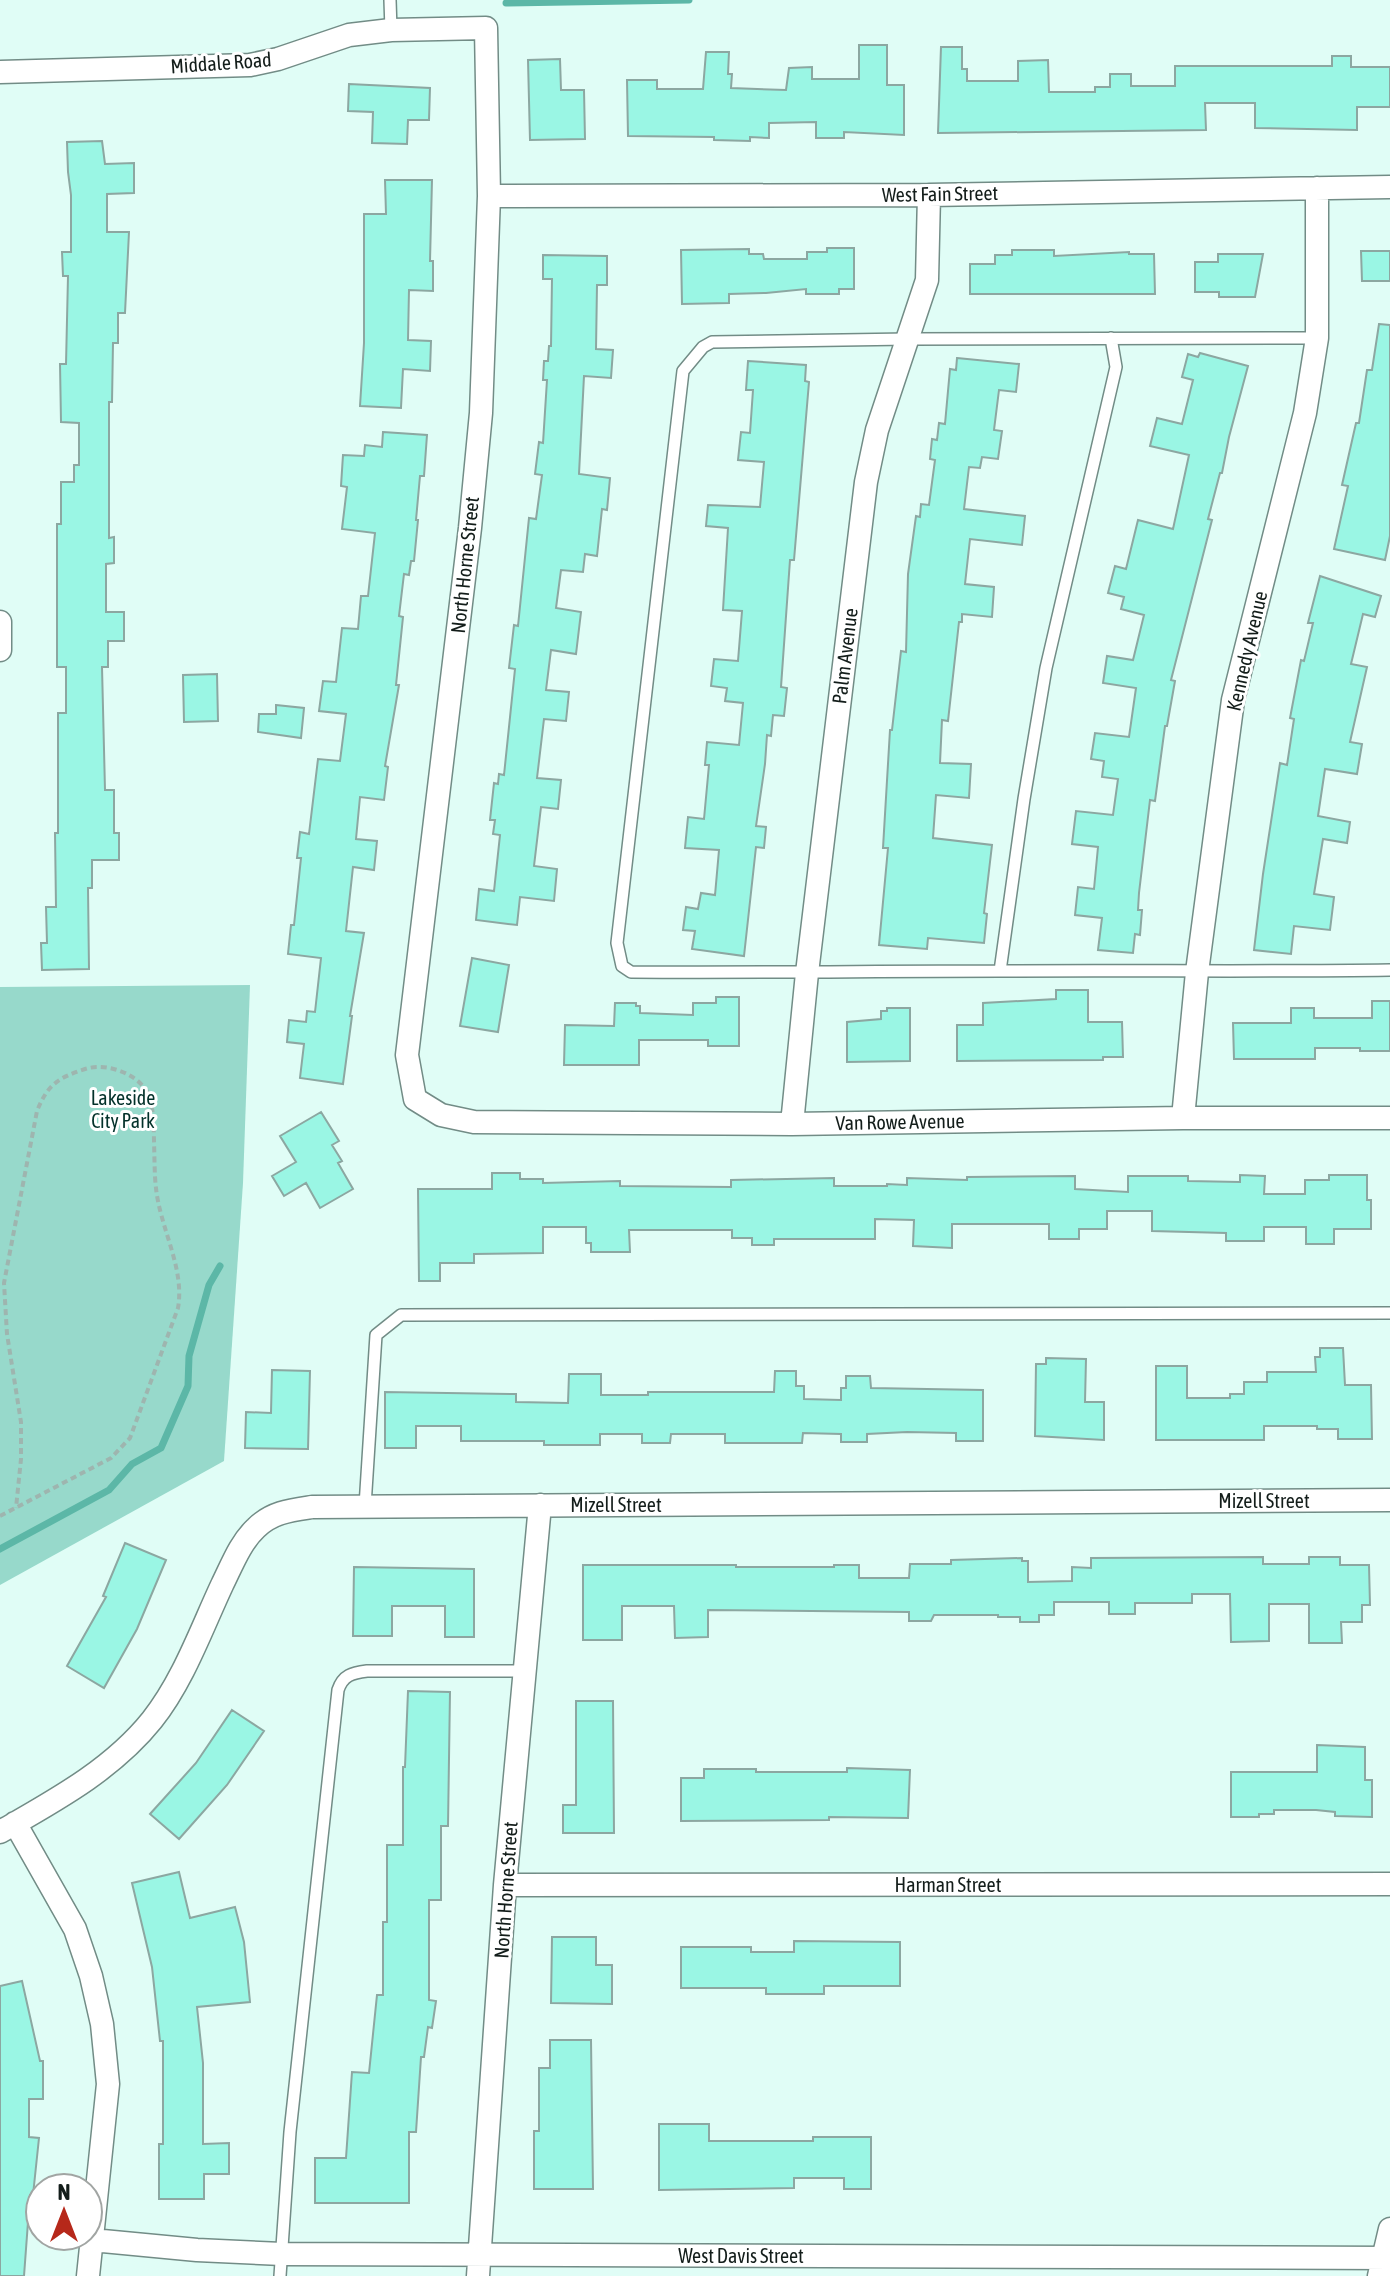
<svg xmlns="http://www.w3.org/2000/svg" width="1390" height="2276" font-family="'Asap Condensed',sans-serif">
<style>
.green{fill:#97d9cb}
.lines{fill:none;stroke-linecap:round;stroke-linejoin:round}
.stream{stroke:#5cb7a7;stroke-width:7}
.building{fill:#9af6e4;stroke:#8ca7a1;stroke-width:2}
.service-casing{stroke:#728c86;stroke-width:14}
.minor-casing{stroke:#728c86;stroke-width:25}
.path{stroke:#9eb5af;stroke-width:4;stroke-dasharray:6 4;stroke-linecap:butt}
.service{stroke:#fff;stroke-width:11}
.minor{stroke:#fff;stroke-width:22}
.labels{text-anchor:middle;stroke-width:6;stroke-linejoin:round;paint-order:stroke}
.street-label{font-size:20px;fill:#131d1a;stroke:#fff}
.park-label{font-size:20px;fill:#03312a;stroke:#fff}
</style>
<rect width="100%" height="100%" fill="#e0fdf6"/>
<path class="green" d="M250 985 243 1183 224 1461 0 1585V987Z"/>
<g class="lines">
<path class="stream" d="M506 3 689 0
M0 1549 109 1490 132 1464 161 1448 188 1386 189 1356 209 1285 220 1266"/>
</g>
<path class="building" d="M859 45H887V85H904V135L844 132V138H816V122L769 123V138L750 137V141L714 140V137L628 136 627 80H657V89H703L706 52H729L728 74H732L731 88 786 90 789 68 812 67V79H859Z
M941 47H962V69H967V81H1018V61L1048 60 1049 92H1095V87H1110V74H1131V86H1175V66H1332V56H1351V67H1390V107H1357V130L1255 128V103H1205L1206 130 938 133Z
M560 59 561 90H584L585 139 530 140 528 60Z
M349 84 430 88 429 120H408L407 144 372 143 373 112 348 111Z
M102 141 105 164 134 163V193L107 194V232H129L125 313H118V343H113L112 402H109V538L114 537V563L106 564V612H124V641H108V667H102L105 790H114V833H119V860H92V888H88L89 969 42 970 41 943H47L46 907H56L55 833H58V713H66V667H57V524H61V482H74V465H79V423L61 422 60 364H66L68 276H63L62 252H71V195L68 172 67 142Z
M385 180H432L430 261H433V291L409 290 408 340 431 341 430 371 403 369 401 408 360 406 364 343V214H386Z
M827 248H854V289H839V294H806V289L766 293 729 294V303L682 304 681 250 749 249V254H763L764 259H807V252H827Z
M1012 250H1054V256L1129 252V254H1154L1155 294H970V264H995V255H1012Z
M1361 251H1390V281H1362Z
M1218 254H1263L1255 297H1219V292H1195V262H1218Z
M543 255 607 256V285H597L596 349 613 350 611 378 584 376 579 474 610 478 607 510 602 509 597 556 585 554 583 572 561 570 556 608 581 612 576 654 551 650 546 690 569 692 566 721 544 719 537 778 561 780 558 809 541 807 534 866 557 869 554 901 520 897 517 925 476 920 479 889 494 891 500 835 493 834 495 820H490L494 783 498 784 499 774 504 775 515 669 509 668 514 625 518 626 529 518 536 519 542 475 535 474 539 442 543 443 547 380H543L544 361H548L549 346H551L552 279H543Z
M1379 324 1390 325V536L1385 560 1334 549 1348 486 1342 485 1356 423H1359L1367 370H1372Z
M1200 353 1248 366 1229 437 1222 473H1220L1208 519 1212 520 1171 680 1175 681 1167 726H1165L1155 801 1150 800 1139 893 1138 910H1142L1140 935 1135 934 1133 953 1098 950 1102 918 1075 915 1078 887 1094 889 1098 847 1072 844 1076 811 1113 815 1118 779 1102 777 1104 761 1091 759 1095 733 1129 737 1136 688 1103 683 1107 656 1133 660 1144 615 1121 609 1124 597 1108 593 1115 566 1126 569 1138 520 1173 529 1189 455 1150 446 1157 418 1182 424 1193 380 1182 377 1188 354 1198 357Z
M957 358 1019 364 1016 392 999 390 994 430 1002 431 998 459 982 457 980 468 969 467 964 509 1025 516 1022 545 970 539 965 584 994 587 992 617 962 614V622H959L948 721 942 720 940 763 971 764 969 798 936 795 933 838 992 845 984 913 987 914 984 943 928 938 927 949 879 945 888 848H883L890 730H892L901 651 906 652 908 574 916 516 920 517 921 504 929 505 935 460 930 459 932 439 937 440 939 423 945 424 950 369 956 370Z
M748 361 806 365 805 381 809 382 794 560H790L781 687 787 688 784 716 773 715 771 736 767 735 765 764 756 826 766 827 764 848 756 847 744 956 692 949 695 931 683 930 686 907 698 909 701 893 715 895 719 850 685 848 688 817 704 819 709 765H705L707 742 739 745 743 703 725 701 727 688 711 686 714 659 738 661 742 611 723 610 728 528 706 526 708 505 760 507 764 462 738 460 741 432 750 433 753 390H746Z
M383 432 427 435 424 476H420L416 520H418L414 561H411L409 575 404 574 399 616 403 617 396 685H399L385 766 388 767 384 800 360 797 356 839 377 841 374 870 353 867 346 931 364 933 350 1016H352L343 1084 300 1078 304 1044 287 1042 289 1020 306 1022 307 1011 315 1012 321 958 288 954 291 925H294L301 858H297L300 832 309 834 318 759 340 761 346 714 319 711 323 681 336 682 342 628 358 629 361 596H368L375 533 342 529 347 487 341 486 343 455 364 456 365 445 382 447Z
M1320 576 1381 596 1375 617 1363 614 1351 664 1367 667 1350 742 1362 744 1357 774 1325 769 1318 816 1350 822 1347 843 1323 839 1314 894 1334 897 1330 930 1294 926 1291 954 1254 950 1263 874 1280 763 1287 765 1294 719 1290 718 1301 660 1304 661 1313 623H1308Z
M217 674 218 721 184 722 183 675Z
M276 705 304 708 301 738 258 732 259 714H276Z
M472 958 509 965 498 1032 460 1026Z
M1056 990H1088V1022H1122L1123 1057H1103V1060L957 1061V1025H983V1003L1056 999Z
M716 997H739V1046H708V1040H639V1065H564L565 1025 614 1026 615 1003H636V1006H640V1013L693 1015V1003H716Z
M1372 1001H1390V1051H1360V1048H1315V1059H1234L1233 1023H1291V1008H1314V1018H1372Z
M887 1008H910V1061L847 1062V1022L881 1019V1011H887Z
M321 1112 339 1141 332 1145 342 1161 338 1163 353 1189 320 1208 306 1183 284 1196 272 1176 296 1162 280 1136Z
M492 1173H520V1179H543V1183L620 1181V1186L731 1187V1180L834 1178V1186H887V1184L907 1185V1178L967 1180V1177L1075 1176V1189L1128 1192V1176H1188V1181L1240 1182V1175L1265 1176 1264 1194H1305V1180H1329V1175H1367V1200H1371V1229H1334V1244H1306V1227H1264V1241H1226V1233L1152 1231V1211H1107V1229H1079V1239H1049V1224H952V1248L913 1246 914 1220 875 1219V1239H774V1245H752V1238H732V1230H629L630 1252H591V1243H586V1227H543V1253L474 1254V1263H440V1281H419L418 1189H492Z
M1320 1348H1343L1345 1385H1371L1372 1439H1338V1429H1317V1426H1264V1440H1156V1366H1187V1398H1230V1394H1244V1382H1267V1372H1316L1315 1357H1320Z
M1046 1358 1086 1359 1085 1402H1104V1440L1035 1436 1036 1364H1046Z
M272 1370 310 1371 308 1449 245 1448 246 1412 271 1413Z
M775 1371H796V1386H804V1399L841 1400V1388H846V1376H870L871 1388 983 1390V1441H956V1433L907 1432 867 1434V1442H841V1434L803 1433 802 1443H725V1434H671L670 1443H642V1434H600V1445H544V1441H461V1426H416V1448H385V1392L516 1394V1402L568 1403 569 1374H601V1395H648V1392H774Z
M125 1543 166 1560 137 1629 104 1688 67 1666 106 1597 103 1596Z
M1263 1557V1564H1309V1557H1340V1565H1369L1370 1605H1362V1622H1341L1342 1643H1309V1604H1269V1641L1231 1642 1230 1594H1192V1603H1135V1614H1109V1602H1054V1615H1039V1622H1020V1617H998V1615H934L931 1621H909V1612L708 1610V1637L675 1638 674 1606H622V1640H583V1565H736V1567H834V1565H859V1578H909L910 1564H951V1560L1022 1558V1561H1028V1582L1072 1581V1567L1091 1568V1558Z
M354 1567 474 1569V1637H445V1606H392V1636H353Z
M408 1691 450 1692 448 1826H441V1900H429V2000L436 2001 432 2028 428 2027 424 2057H421L416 2132H409V2203H315V2158H346L352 2072 369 2073 377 1995H383V1922H387V1845H403V1767H405Z
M576 1701H613L614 1833H563V1805H576Z
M232 1710 264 1731 227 1785 179 1839 150 1814 196 1763Z
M1317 1745 1365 1747V1780H1372V1817L1335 1816V1812L1316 1810H1274V1814H1259V1817H1231V1772H1317Z
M847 1768 910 1770 908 1818 829 1817V1820L681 1821V1778H704V1769H756V1772H847Z
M179 1872 190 1918 235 1907 244 1942 250 2002 197 2007 203 2063V2144L229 2143V2174H204V2199H159V2144H163V2041H160L152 1967 132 1883Z
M552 1937H596V1965H612V2004L551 2003Z
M794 1941 900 1942V1986H824V1994H766V1988H681V1947H751V1952H794Z
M22 1981 40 2061H43V2099H29V2137L39 2138 33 2195H30L24 2276H0V1986Z
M550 2040H591L593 2189H534V2131H539V2068H550Z
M659 2124H709V2141H813V2137H871V2189H844V2178H794V2188L659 2190Z"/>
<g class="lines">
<defs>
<path id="service" d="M390 0 391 30
M1317 338 908 339 712 342 703 347 683 371 617 943 622 966 631 972C754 973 878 971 1001 971 1131 970 1260 972 1390 970
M1000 971 1024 799 1046 668 1116 367 1111 338
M365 1506 376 1335 401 1315 1390 1313
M280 2276 290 2132 338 1690C343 1675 352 1673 367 1671H524"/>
<path id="minor" d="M0 72 250 65 278 59 349 35 391 30 486 28 489 196 481 413 470 528 407 1055 415 1099 441 1115 474 1122 792 1124 1183 1118H1390
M489 196 929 195 1390 187
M0 622V650
M1183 1118 1197 972 1233 700 1305 413 1317 338V188
M792 1124 807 973 866 482 877 430 927 280 929 195
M15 1823 75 1929 91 1976 102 2024 108 2084 88 2276
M0 1832C54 1801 112 1770 152 1720 183 1681 201 1630 222 1585 232 1565 240 1543 256 1528 272 1512 292 1510 312 1507L1390 1500
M505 1885 1390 1884
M92 2240 197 2250 282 2254 1390 2258
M478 2276 505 1885 540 1505
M1379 2276 1390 2229"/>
</defs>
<use href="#service" class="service-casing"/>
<use href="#minor" class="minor-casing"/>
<path class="path" d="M0 1516 111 1458 130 1438 178 1308C185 1268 160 1228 156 1188 153 1166 156 1112 149 1095 139 1074 107 1062 85 1069 58 1078 48 1084 37 1111L4 1283 7 1334 21 1422V1459L16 1508"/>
<use href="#service" class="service"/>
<use href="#minor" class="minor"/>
</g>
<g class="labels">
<g class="street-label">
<text transform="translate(221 63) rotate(-4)" y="7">Middale Road</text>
<text transform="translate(940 194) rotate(-1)" y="7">West Fain Street</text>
<text transform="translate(465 565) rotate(-84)" y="7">North Horne Street</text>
<text transform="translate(1247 651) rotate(-77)" y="7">Kennedy Avenue</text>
<text transform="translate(845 656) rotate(-83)" y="7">Palm Avenue</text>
<text transform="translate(900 1122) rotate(-1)" y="7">Van Rowe Avenue</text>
<text x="1264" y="1508">Mizell Street</text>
<text x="616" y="1512">Mizell Street</text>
<text x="948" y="1892">Harman Street</text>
<text transform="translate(506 1890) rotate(-86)" y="7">North Horne Street</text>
<text x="741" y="2263">West Davis Street</text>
</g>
<g class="park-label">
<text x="123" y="1105">Lakeside<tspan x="123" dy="23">City Park</tspan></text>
</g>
</g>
<g transform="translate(64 2212)"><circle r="38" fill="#ffffff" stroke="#a1a5a3" stroke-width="2"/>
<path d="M0-6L14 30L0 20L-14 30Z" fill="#b6281a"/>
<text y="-12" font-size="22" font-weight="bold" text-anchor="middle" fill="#131d1a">N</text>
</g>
</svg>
